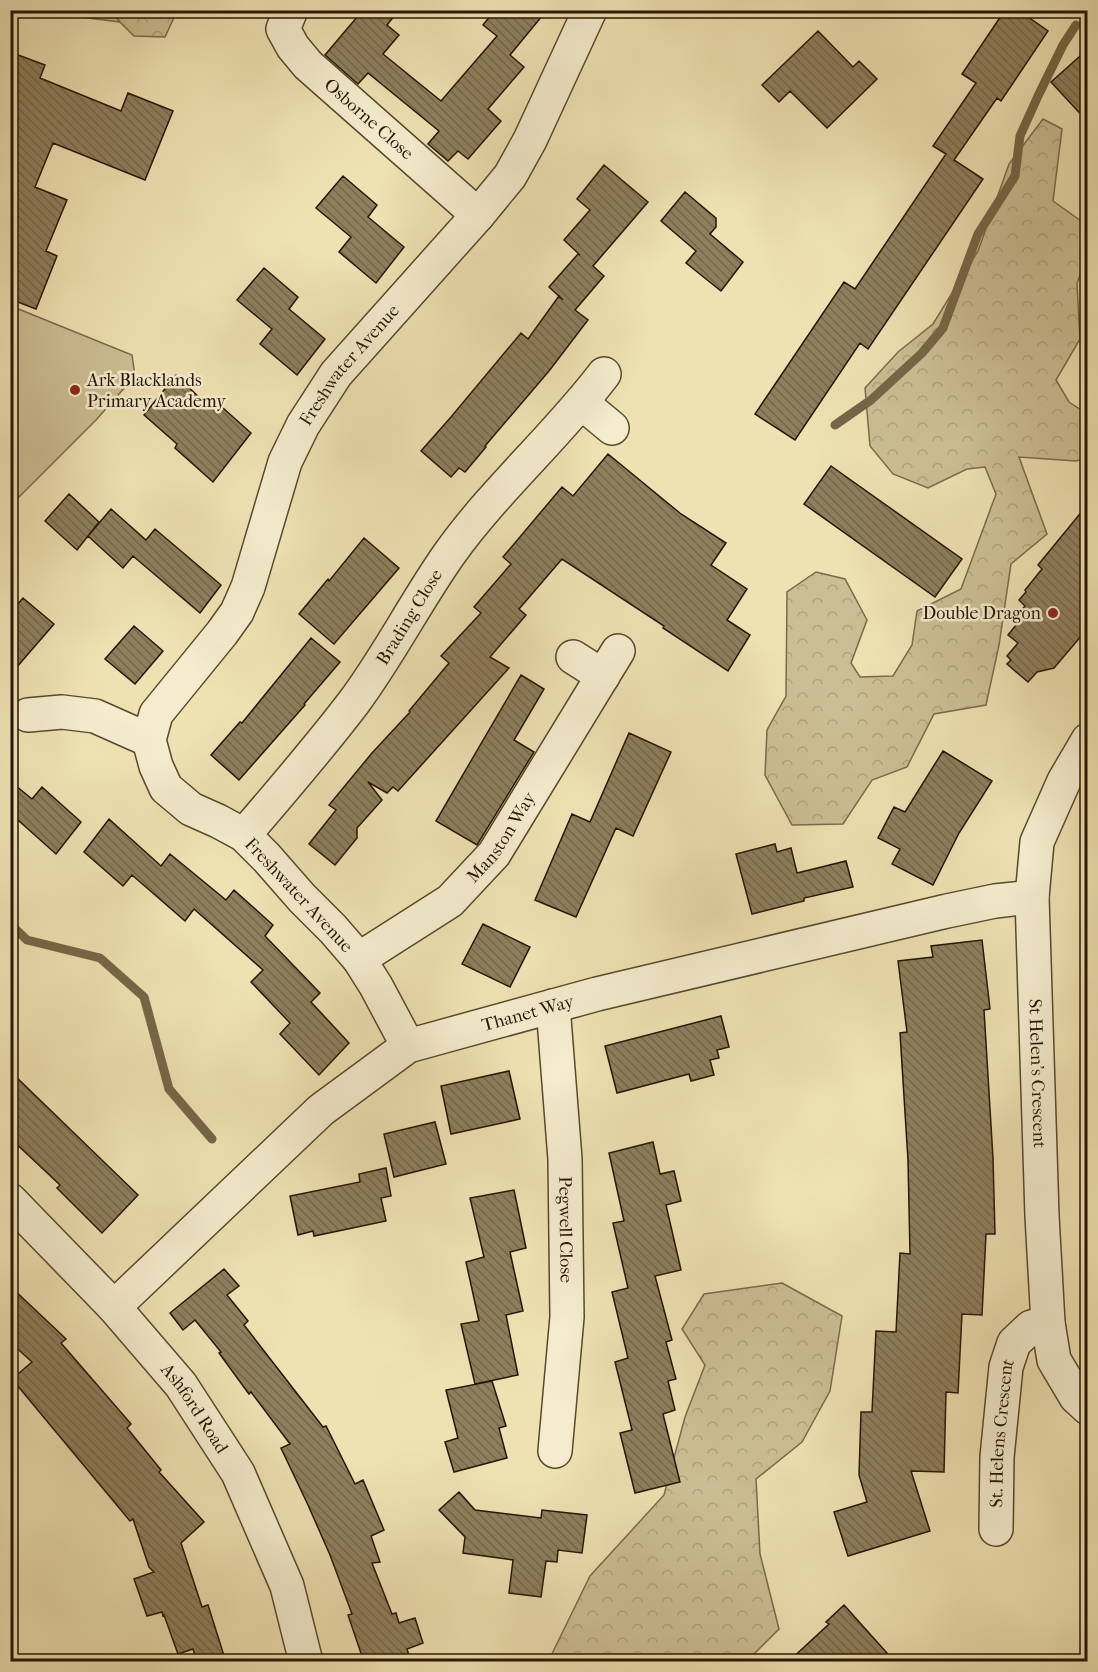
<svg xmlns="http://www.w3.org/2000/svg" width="1098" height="1672" font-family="'IM FELL French Canon',serif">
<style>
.green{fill:#ccbe94;stroke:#7a6a4a;stroke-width:1.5}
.forest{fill:url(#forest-crowns);stroke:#7a6a4a;stroke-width:1.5}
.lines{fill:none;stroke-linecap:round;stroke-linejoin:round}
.stream{stroke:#766646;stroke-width:9}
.building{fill:url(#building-back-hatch);stroke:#271500;stroke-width:1.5}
.minor-casing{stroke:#59482c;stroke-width:36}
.minor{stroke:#f4eccd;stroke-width:33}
.poi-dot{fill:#8f2418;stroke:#f4eccd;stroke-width:2}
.labels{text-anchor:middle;stroke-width:5;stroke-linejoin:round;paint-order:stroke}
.street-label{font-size:18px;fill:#271500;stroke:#f4eccd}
.poi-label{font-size:18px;fill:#271500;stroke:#f4eccd;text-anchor:start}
</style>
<defs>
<pattern id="forest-crowns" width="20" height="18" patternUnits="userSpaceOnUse" patternTransform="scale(1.5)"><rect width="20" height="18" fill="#ccbe94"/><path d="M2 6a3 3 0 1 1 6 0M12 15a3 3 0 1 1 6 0" fill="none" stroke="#afa27e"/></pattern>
<pattern id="building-back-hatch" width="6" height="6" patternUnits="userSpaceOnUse" patternTransform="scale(1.5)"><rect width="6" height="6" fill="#8e7f5d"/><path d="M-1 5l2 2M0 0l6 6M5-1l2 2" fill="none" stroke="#74674a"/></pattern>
</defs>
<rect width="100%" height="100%" fill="#eee1b2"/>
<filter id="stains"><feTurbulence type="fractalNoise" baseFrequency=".00333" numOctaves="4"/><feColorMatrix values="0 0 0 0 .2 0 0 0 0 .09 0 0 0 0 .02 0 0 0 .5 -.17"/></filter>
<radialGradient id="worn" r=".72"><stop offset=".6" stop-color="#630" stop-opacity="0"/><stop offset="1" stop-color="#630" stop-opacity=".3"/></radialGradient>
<path class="green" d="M56 11H112L120 22 72 16Z
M11 306 132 355 135 376 96 420 11 505Z"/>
<path class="forest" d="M112 11H177L165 37 134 36 120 22Z
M1043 119 1062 129 1053 201 1081 221 1088 239 1087 258 1077 283 1080 339 1056 380 1069 402 1087 414V458L1076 461 1019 457 1047 534 1011 564 999 645 986 705 934 714 907 767 872 780 843 824 792 825 765 775 767 730 786 696 787 592 816 572 845 579 867 620 851 663 860 677 893 676 912 645 917 611 961 589 996 494 985 467 967 469 928 488 893 474 870 446 865 388 898 352 933 324 978 251 1009 164Z
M782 1283 842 1316 830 1391 802 1442 756 1479 760 1554 779 1629 747 1661 548 1662 590 1576 664 1495 685 1417 705 1365 682 1329 704 1294Z"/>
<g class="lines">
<path class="stream" d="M835 425 871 400 922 353 943 328 978 234 1015 176 1020 136 1038 96 1063 45 1076 25
M10 924 27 940 100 958 144 997 169 1089 212 1139"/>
</g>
<path class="building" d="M363 10H399L387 25 399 35 383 54 441 101 497 36 483 25 495 10H547L510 55 524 67 488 109 501 121 468 159 458 151 448 161 428 144 439 131 368 73 358 84 325 55Z
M1005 10H1018L1048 31 1001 101 997 98 954 160 983 179 868 349 860 343 795 440 755 414 844 282 855 289 946 154 933 146 976 83 962 74Z
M818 31 853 67 859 61 877 79 827 128 790 91 779 102 762 85Z
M1088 49V122L1051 82Z
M10 52 45 65 40 78 121 111 128 93 173 111 145 180 53 143 35 187 67 200 46 251 57 256 36 309 10 299Z
M604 165 648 202 593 266 604 276 575 310 588 320 549 371 485 446 486 447 465 472 459 468 451 477 421 451 451 417 521 333 528 339 559 296 563 300 549 287 578 254 580 255 564 240 590 210 577 199Z
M343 176 377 205 368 217 404 247 376 283 339 252 351 237 316 208Z
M685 192 716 218V227L710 234 743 262 721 291 686 263 696 251 661 221Z
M264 268 298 297 289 309 325 339 297 375 260 344 272 329 237 300Z
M176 375 208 406 213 399 251 433 213 482 175 448 177 444 144 415Z
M608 454 681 514 726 543 711 565 747 589 727 620 750 635 728 671 663 628 664 626 562 559 519 609 526 615 490 657 509 668 398 791 393 787 387 793 368 782 382 800 357 828V838L335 865 309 844 336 810 329 805 372 753 410 712 409 711 449 663 441 656 481 613 474 607 511 564 503 557 562 487 573 496Z
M831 466 962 559 935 597 804 504Z
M69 494 99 522 77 550 45 521Z
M1088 504V628L1054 668 1037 672 1028 682 1007 664 1011 660 1007 656 1018 643 1008 635 1017 624 1016 617 1025 606 1019 600 1026 592 1025 590 1042 569 1038 565Z
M111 509 146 540 155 529 221 585 200 613 133 556 123 568 88 536Z
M364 538 399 568 334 644 299 614 328 579 329 581Z
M23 598 54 624 10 675V613Z
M134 626 163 651 135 684 105 659Z
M311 638 340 662 304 704 305 705 239 780 211 755 240 722 242 723Z
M521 675 544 689 514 740 534 752 477 845 436 821Z
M629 733 671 752 633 836 616 828 576 917 535 900 572 814 590 822Z
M943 751 992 781 959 833 933 885 892 864 900 849 878 838 894 807 905 812Z
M10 781 32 799 42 787 81 822 56 854 10 813Z
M109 819 161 866 170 854 226 900 234 890 273 925 265 936 320 993 311 1002 349 1043 319 1075 280 1034 290 1023 251 982 263 970 194 909 185 921 132 875 123 886 84 852Z
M775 844 777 852 791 848 797 873 846 861 853 887 804 898V901L752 914 736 854Z
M483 924 530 947 510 987 462 964Z
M982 940 990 1009 984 1010 993 1158 995 1234H986L982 1315 962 1314 958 1393 946 1392 944 1472 911 1471 930 1531 848 1556 834 1512 867 1502 859 1475 861 1412H872L876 1331 896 1332 900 1253 910 1254 908 1160 900 1033 907 1032 898 961 933 957 931 946Z
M721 1016 729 1047 717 1050 719 1058 710 1060 714 1075 691 1081 689 1074 617 1093 605 1046Z
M10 1071 138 1195 102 1233 57 1188 60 1185 10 1138Z
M509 1071 520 1119 451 1134 441 1086Z
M435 1122 446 1164 394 1177 384 1134Z
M653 1142 660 1174 674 1171 681 1201 666 1205 681 1270 655 1276 672 1340 666 1342 676 1379 668 1381 675 1410 663 1414 680 1482 635 1493 620 1433 632 1430 615 1362 628 1358 612 1292 628 1288 613 1223 624 1221 609 1153Z
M386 1168 391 1196 381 1198 386 1221 314 1236 313 1231 298 1235 290 1196 360 1182 359 1174Z
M514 1190 526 1248 510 1252 523 1311 506 1315 518 1375 475 1384 461 1324 479 1321 466 1262 484 1257 470 1198Z
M224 1269 239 1286 227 1295 248 1321 244 1325 323 1427 326 1426 355 1484 363 1480 384 1530 371 1536 380 1562 372 1563 392 1614 396 1613 399 1623 415 1618 423 1643 407 1649 411 1662H364L348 1615 352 1614 330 1555 308 1505 281 1448 290 1444 251 1392 249 1394 219 1353 221 1352 195 1320 183 1330 170 1313Z
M10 1286 66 1339 61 1343 131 1424 127 1428 161 1470 159 1472 204 1522 181 1543 202 1607 208 1605 226 1662H197L193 1649 178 1654 164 1615 163 1616 162 1612 147 1616 134 1579 154 1572 149 1567 133 1519 130 1521 12 1379 32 1362 10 1342Z
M492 1381 506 1426 499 1428 507 1458 454 1472 445 1442 458 1438 446 1390Z
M459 1492 475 1510 541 1518 542 1510 587 1515 582 1553 558 1550 557 1562 546 1561 541 1597 509 1593 513 1560 463 1553 465 1537 439 1510Z
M844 1605 895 1662H788L829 1624 826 1622Z"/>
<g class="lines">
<defs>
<g id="minor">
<path id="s1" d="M291 10 283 29 293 47 308 65 478 215"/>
<path d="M582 403 612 428"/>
<path d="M573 657 603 676"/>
<path d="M28 715 62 712 95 716 149 740"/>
<path id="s2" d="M1088 740 1064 781 1037 842 1032 897 1042 1216 1048 1323 1054 1360 1076 1397 1088 1408"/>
<path id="s3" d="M244 835C281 792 319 748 354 702 389 655 416 601 450 553 495 490 557 436 604 374"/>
<path id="s4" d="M359 959 450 901 494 854 618 651"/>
<path id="s5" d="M553 1006 565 1159 567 1317 555 1451"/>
<path id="s6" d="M408 1046 376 986 359 959 333 929 302 898 267 858 244 835 218 821 191 809 166 788 156 766 149 740 156 714 222 633 237 612 248 587 285 462 303 425 336 374 478 215 510 176 530 140 590 10"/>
<path id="s7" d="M10 1200 114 1307 181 1385 238 1473 287 1586 306 1662"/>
<path id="s8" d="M114 1307 321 1110 408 1046 597 994 947 911 995 901 1032 897"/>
<path id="s9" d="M996 1529 997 1457 1006 1367 1014 1343 1031 1327 1048 1323"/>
</g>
</defs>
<use href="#minor" class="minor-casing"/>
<use href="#minor" class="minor"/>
</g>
<g class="poi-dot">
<circle cx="75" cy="390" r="6"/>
<circle cx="1053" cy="613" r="6"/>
</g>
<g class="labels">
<g class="street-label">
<text dy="6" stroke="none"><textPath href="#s1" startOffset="146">Osborne Close</textPath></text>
<text dy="6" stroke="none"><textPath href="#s6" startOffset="844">Freshwater Avenue</textPath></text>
<text dy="6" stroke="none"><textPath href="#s3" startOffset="274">Brading Close</textPath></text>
<text dy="6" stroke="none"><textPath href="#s4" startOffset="190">Manston Way</textPath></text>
<text transform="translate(299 895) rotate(47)" y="6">Freshwater Avenue</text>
<text dy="6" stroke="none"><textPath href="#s8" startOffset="518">Thanet Way</textPath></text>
<text dy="6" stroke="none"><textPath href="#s2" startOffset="346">St Helen's Crescent</textPath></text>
<text dy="6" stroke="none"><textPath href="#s5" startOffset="224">Pegwell Close</textPath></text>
<text dy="6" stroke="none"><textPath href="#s7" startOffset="279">Ashford Road</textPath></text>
<text dy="6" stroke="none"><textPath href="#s9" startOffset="96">St. Helens Crescent</textPath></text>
</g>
<g class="poi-label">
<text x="87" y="386">Ark Blacklands<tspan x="87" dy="21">Primary Academy</tspan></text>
<text x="1041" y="619" text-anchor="end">Double Dragon</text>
</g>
</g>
<rect width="1098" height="1672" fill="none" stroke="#eee1b2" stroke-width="36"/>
<rect x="12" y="12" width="1074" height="1648" fill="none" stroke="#271500" stroke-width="3"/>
<rect x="18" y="18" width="1062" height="1636" fill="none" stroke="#271500" stroke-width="1.5"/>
<rect width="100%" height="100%" filter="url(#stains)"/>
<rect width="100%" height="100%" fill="url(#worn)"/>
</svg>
